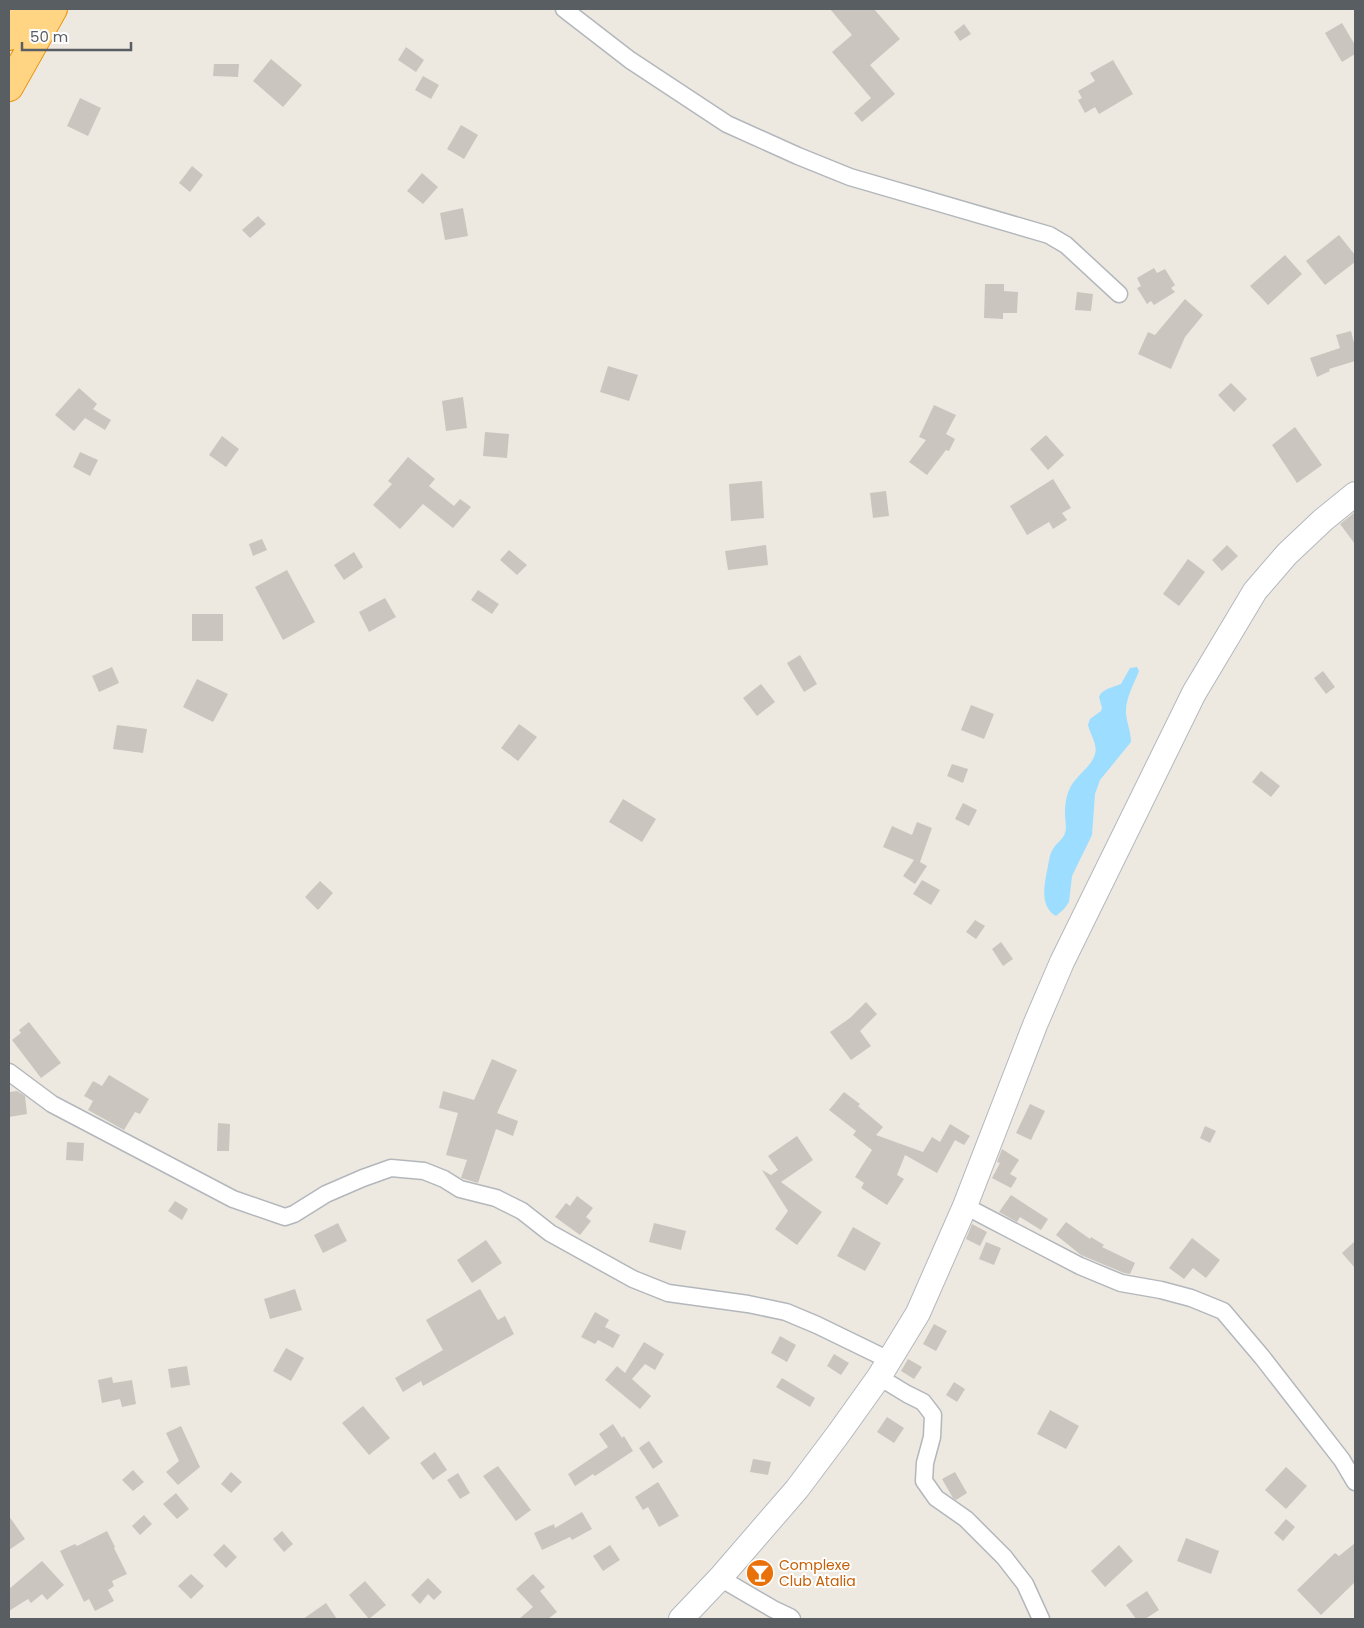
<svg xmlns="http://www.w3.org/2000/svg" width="1364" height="1628" font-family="Poppins,sans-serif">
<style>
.water{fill:#9dddff}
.building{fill:#cac5bf}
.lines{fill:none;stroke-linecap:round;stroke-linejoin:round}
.street-casing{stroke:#b3b7bc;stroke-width:19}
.secondary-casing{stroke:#b4b8be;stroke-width:26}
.highway-casing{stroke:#ec8e00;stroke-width:30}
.street{stroke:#fff;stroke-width:16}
.secondary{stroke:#fff;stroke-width:24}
.highway{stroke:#ffd584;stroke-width:28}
.labels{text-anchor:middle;stroke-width:4;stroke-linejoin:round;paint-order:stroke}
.food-label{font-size:14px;fill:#c56008;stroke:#fff;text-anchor:start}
</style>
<rect width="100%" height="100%" fill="#ede9e0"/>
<path class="water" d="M1137 667 1139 671C1134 684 1125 699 1126 714 1127 723 1131 732 1131 742L1100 780 1095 794 1092 835 1072 876 1069 902 1064 909 1056 916C1040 907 1044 886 1047 871 1049 863 1049 855 1053 849 1056 843 1063 840 1065 833 1067 828 1065 820 1065 814 1065 805 1066 796 1070 788 1076 775 1091 768 1095 754 1098 745 1090 734 1088 725L1090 719 1101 711 1102 708 1099 697 1101 693 1107 689 1121 684 1130 668Z"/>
<path class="building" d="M830 9H874L900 39 870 65 895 94 862 122 854 113 871 98 832 52 852 35Z
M1342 23 1355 45V54L1342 62 1325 33Z
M964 24 971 34 960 41 954 32Z
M406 47 424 60 416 72 398 60Z
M271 59 302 85 283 107 253 81Z
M1113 60 1133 94 1099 114 1095 107 1085 113 1078 100 1082 98 1078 91 1095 81 1090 73Z
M214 64H239L238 77 213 76Z
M423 76 439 85 431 99 415 90Z
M80 98 101 108 88 136 67 126Z
M461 125 478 135 464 159 447 149Z
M192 166 203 175 190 192 179 183Z
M422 173 438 187 423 204 407 191Z
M463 208 468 236 445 240 440 213Z
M258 216 266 224 250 238 242 230Z
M1339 235 1355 255V262L1325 285 1306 261Z
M1285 255 1302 274 1268 305 1250 286Z
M1154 268 1157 273 1165 269 1175 285 1171 288 1175 292 1154 305 1151 301 1147 304 1137 288 1141 286 1137 278Z
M985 284H1004V291L1018 292 1017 313H1003V319L984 318Z
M1077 292 1093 294 1091 311 1075 310Z
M1185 299 1203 315 1185 337 1171 369 1138 354 1148 332 1155 335Z
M1351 331 1355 347V361L1329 369 1330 371 1317 377 1310 358 1340 348 1336 335Z
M608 366 638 375 629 401 600 392Z
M1231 383 1247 399 1234 412 1218 395Z
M79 388 97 404 93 409 111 420 105 430 85 418 74 431 55 415Z
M463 397 467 428 446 431 442 401Z
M934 405 956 415 946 434 955 439 949 451 946 450 927 475 909 462 926 440 919 437Z
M1295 427 1322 465 1297 483 1272 445Z
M485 432 509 434 507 458 483 456Z
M1046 435 1064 455 1048 470 1030 449Z
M222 436 239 449 226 467 209 455Z
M80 452 98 460 90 476 73 467Z
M408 457 435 479 429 486 454 506 460 499 471 507 453 528 423 504 400 529 373 505 392 484 388 481Z
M1053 479 1071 508 1062 513 1067 520 1053 529 1049 522 1027 535 1010 506Z
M762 481 764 518 731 521 729 484Z
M886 491 889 516 873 518 870 493Z
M1355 512V544L1340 524Z
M262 539 267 550 253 556 249 544Z
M766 545 768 565 728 570 725 551Z
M1227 545 1238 556 1222 571 1212 560Z
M509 550 527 565 517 575 500 560Z
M354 552 363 567 344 580 334 565Z
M1188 559 1205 572 1179 606 1163 594Z
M287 570 315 622 283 640 255 587Z
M478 590 499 604 492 614 471 600Z
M385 598 396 617 369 632 359 612Z
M192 614H223V641H192Z
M800 655 817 684 804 692 787 663Z
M112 667 119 683 99 692 92 676Z
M1323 671 1335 687 1326 694 1314 678Z
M197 679 228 694 213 722 183 707Z
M761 684 775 702 757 716 743 698Z
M971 705 994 714 984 739 961 730Z
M519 724 537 737 518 761 501 748Z
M117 725 147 729 143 753 113 749Z
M952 764 968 769 963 783 947 776Z
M1261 771 1280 786 1271 797 1252 782Z
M623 799 656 819 642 842 609 822Z
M963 803 977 810 969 826 955 819Z
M917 822 932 828 920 862 927 866 915 884 903 876 914 860 883 847 892 826 912 835Z
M922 880 940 890 931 905 913 894Z
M320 881 333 893 318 910 305 897Z
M975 920 985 926 976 939 966 932Z
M1001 942 1013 959 1003 966 992 949Z
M866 1002 877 1014 860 1031 871 1046 851 1060 830 1032 850 1018Z
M29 1022 61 1063 41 1078 12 1040 21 1033 19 1030Z
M492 1059 517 1070 497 1113 518 1121 513 1136 496 1129 478 1183 461 1178 467 1160 446 1155 458 1113 439 1108 443 1091 474 1100Z
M109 1075 149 1099 140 1114 135 1112 124 1130 88 1110 93 1101 84 1096 93 1081 102 1086Z
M17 1091 25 1096 27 1114 9 1117V1092Z
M844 1092 860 1104 858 1106 883 1127 876 1135 923 1152 932 1137 940 1142 950 1124 970 1136 964 1145 955 1140 937 1173 905 1155 897 1175 904 1179 887 1205 861 1188 864 1183 855 1177 872 1150 853 1135 856 1131 829 1110Z
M1030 1104 1045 1111 1031 1140 1016 1133Z
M218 1123 230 1124 229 1151H217Z
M1205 1126 1216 1131 1210 1143 1200 1138Z
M797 1136 813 1160 781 1182 822 1212 797 1245 775 1229 788 1211 762 1170 771 1175 778 1170 768 1156Z
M67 1142 84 1143 83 1161 66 1160Z
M1002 1149 1019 1160 1010 1174 1017 1178 1011 1188 992 1178 1000 1163 997 1162Z
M1011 1195 1048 1219 1041 1230 1020 1217 1017 1222 999 1212Z
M577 1196 593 1208 586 1217 591 1221 580 1235 555 1217 566 1203 570 1206Z
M175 1201 188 1209 182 1220 168 1211Z
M1066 1222 1090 1239 1091 1237 1104 1245 1102 1247 1135 1263 1130 1274 1124 1273 1081 1255 1056 1235Z
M338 1223 347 1241 323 1253 314 1235Z
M654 1223 686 1231 681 1250 649 1242Z
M972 1224 987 1232 980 1246 966 1239Z
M853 1227 881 1243 865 1271 837 1256Z
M1192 1238 1220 1260 1206 1278 1193 1268 1184 1279 1169 1268Z
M486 1240 502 1263 472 1283 457 1260Z
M1355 1241V1268L1342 1253Z
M986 1242 1001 1248 994 1265 979 1259Z
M295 1289 302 1310 270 1319 264 1299Z
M480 1289 498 1320 505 1316 514 1334 423 1386 421 1381 403 1392 395 1378 443 1350 426 1320Z
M595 1312 609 1320 605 1327 620 1335 613 1348 598 1340 595 1344 581 1337Z
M934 1324 947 1331 936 1351 923 1344Z
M780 1336 796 1345 787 1362 771 1353Z
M644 1342 664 1354 655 1370 645 1364 632 1379 651 1396 640 1409 605 1380 617 1366 625 1373Z
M286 1348 304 1358 291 1381 273 1371Z
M834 1354 849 1363 841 1375 827 1366Z
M908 1359 922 1367 914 1379 901 1371Z
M187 1366 190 1385 171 1388 168 1369Z
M112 1377 113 1383 132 1380 136 1404 122 1407 120 1399 102 1403 98 1380Z
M782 1378 815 1398 810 1407 776 1387Z
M954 1382 965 1389 957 1402 946 1395Z
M363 1406 390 1438 369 1455 342 1423Z
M1050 1410 1079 1426 1066 1449 1037 1434Z
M887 1417 904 1428 894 1443 877 1432Z
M613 1424 622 1438 624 1436 633 1451 595 1476 593 1474 575 1486 568 1474 608 1447 599 1434Z
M181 1426 200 1467 178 1485 166 1472 179 1461 166 1433Z
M649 1441 663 1462 653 1469 639 1448Z
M435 1452 447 1470 433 1480 420 1463Z
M753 1459 771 1462 768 1475 750 1472Z
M498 1466 531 1510 516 1521 483 1476Z
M1286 1467 1307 1486 1286 1509 1265 1490Z
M133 1470 144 1482 133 1491 122 1480Z
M231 1472 242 1482 231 1493 221 1484Z
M955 1472 967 1493 956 1500 953 1498 942 1479Z
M458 1473 470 1493 460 1499 447 1480Z
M658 1482 679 1516 659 1527 648 1507 643 1510 635 1497Z
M176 1493 189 1509 177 1519 163 1504Z
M582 1512 592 1529 572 1540 570 1537 542 1550 534 1533 554 1524 555 1528Z
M144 1515 152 1524 140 1535 132 1526Z
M9 1516 25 1539 9 1550Z
M1286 1519 1295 1527 1283 1541 1274 1533Z
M107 1531 115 1547 114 1548 127 1574 112 1581 114 1586 108 1590 114 1601 95 1611 89 1599 84 1602 60 1551 75 1544 77 1546Z
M282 1531 293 1544 284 1552 273 1539Z
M1186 1538 1219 1551 1211 1574 1177 1561Z
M1355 1543V1582L1321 1615 1297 1590 1335 1553 1339 1556Z
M224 1544 237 1557 226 1568 213 1555Z
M610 1545 620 1560 603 1571 593 1556Z
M1119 1545 1133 1561 1105 1587 1091 1571Z
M42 1561 64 1585 47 1600 42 1594 31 1603 28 1599 9 1611V1589Z
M762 1563 771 1572 759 1584 750 1574Z
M191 1574 204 1586 191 1599 178 1586Z
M533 1574 545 1587 540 1591 557 1612 548 1619H519L533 1607 516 1589Z
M428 1578 442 1592 434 1600 428 1594 420 1604 411 1595Z
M365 1581 386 1605 369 1619 349 1595Z
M1147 1591 1159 1610 1145 1619H1136L1126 1605Z
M326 1603 337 1619H303Z"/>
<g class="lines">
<defs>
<path id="street" d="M564 9 630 60 727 124 798 156 850 177 1049 235 1066 245 1119 294
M9 1072 52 1104 233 1199 285 1217 294 1214 326 1194 363 1178 391 1168 424 1171 444 1179 460 1189 496 1198 522 1211 550 1233 633 1279 668 1293 748 1304 786 1312 817 1325 889 1360
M965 1206 1080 1266 1121 1283 1161 1290 1191 1298 1223 1311 1262 1357 1342 1460 1355 1482
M879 1377 907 1394 923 1402 933 1415 932 1437 925 1463 924 1481 936 1498 966 1519 1004 1557 1025 1584 1041 1619
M720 1578 773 1609 790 1617 792 1619"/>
<path id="secondary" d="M681 1619 720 1578 797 1489 839 1433 879 1377 918 1313 965 1206 1035 1025 1062 962 1194 693 1255 591 1287 554 1323 520 1355 494"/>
<path id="highway" d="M9 36 25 9
M9 87 53 9"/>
</defs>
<use href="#street" class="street-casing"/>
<use href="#secondary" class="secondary-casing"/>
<use href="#highway" class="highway-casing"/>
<use href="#street" class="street"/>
<use href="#secondary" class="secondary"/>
<use href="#highway" class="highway"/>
</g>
<defs>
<symbol id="bar-disc" viewBox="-11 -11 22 22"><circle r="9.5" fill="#e8710a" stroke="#fff"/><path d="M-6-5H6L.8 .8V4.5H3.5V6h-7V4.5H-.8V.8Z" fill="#fff"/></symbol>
</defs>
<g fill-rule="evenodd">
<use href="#bar-disc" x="744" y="1557" width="32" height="32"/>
</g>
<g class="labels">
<g class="food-label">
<text x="779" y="1570">Complexe<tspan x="779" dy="16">Club Atalia</tspan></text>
</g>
</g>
<rect width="1364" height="1628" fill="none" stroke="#595e62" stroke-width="20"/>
<path d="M22 42v8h109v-8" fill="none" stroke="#595e62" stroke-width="2.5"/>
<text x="30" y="42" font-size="15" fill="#595e62" stroke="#ffffff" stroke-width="4" paint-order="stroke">50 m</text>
</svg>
